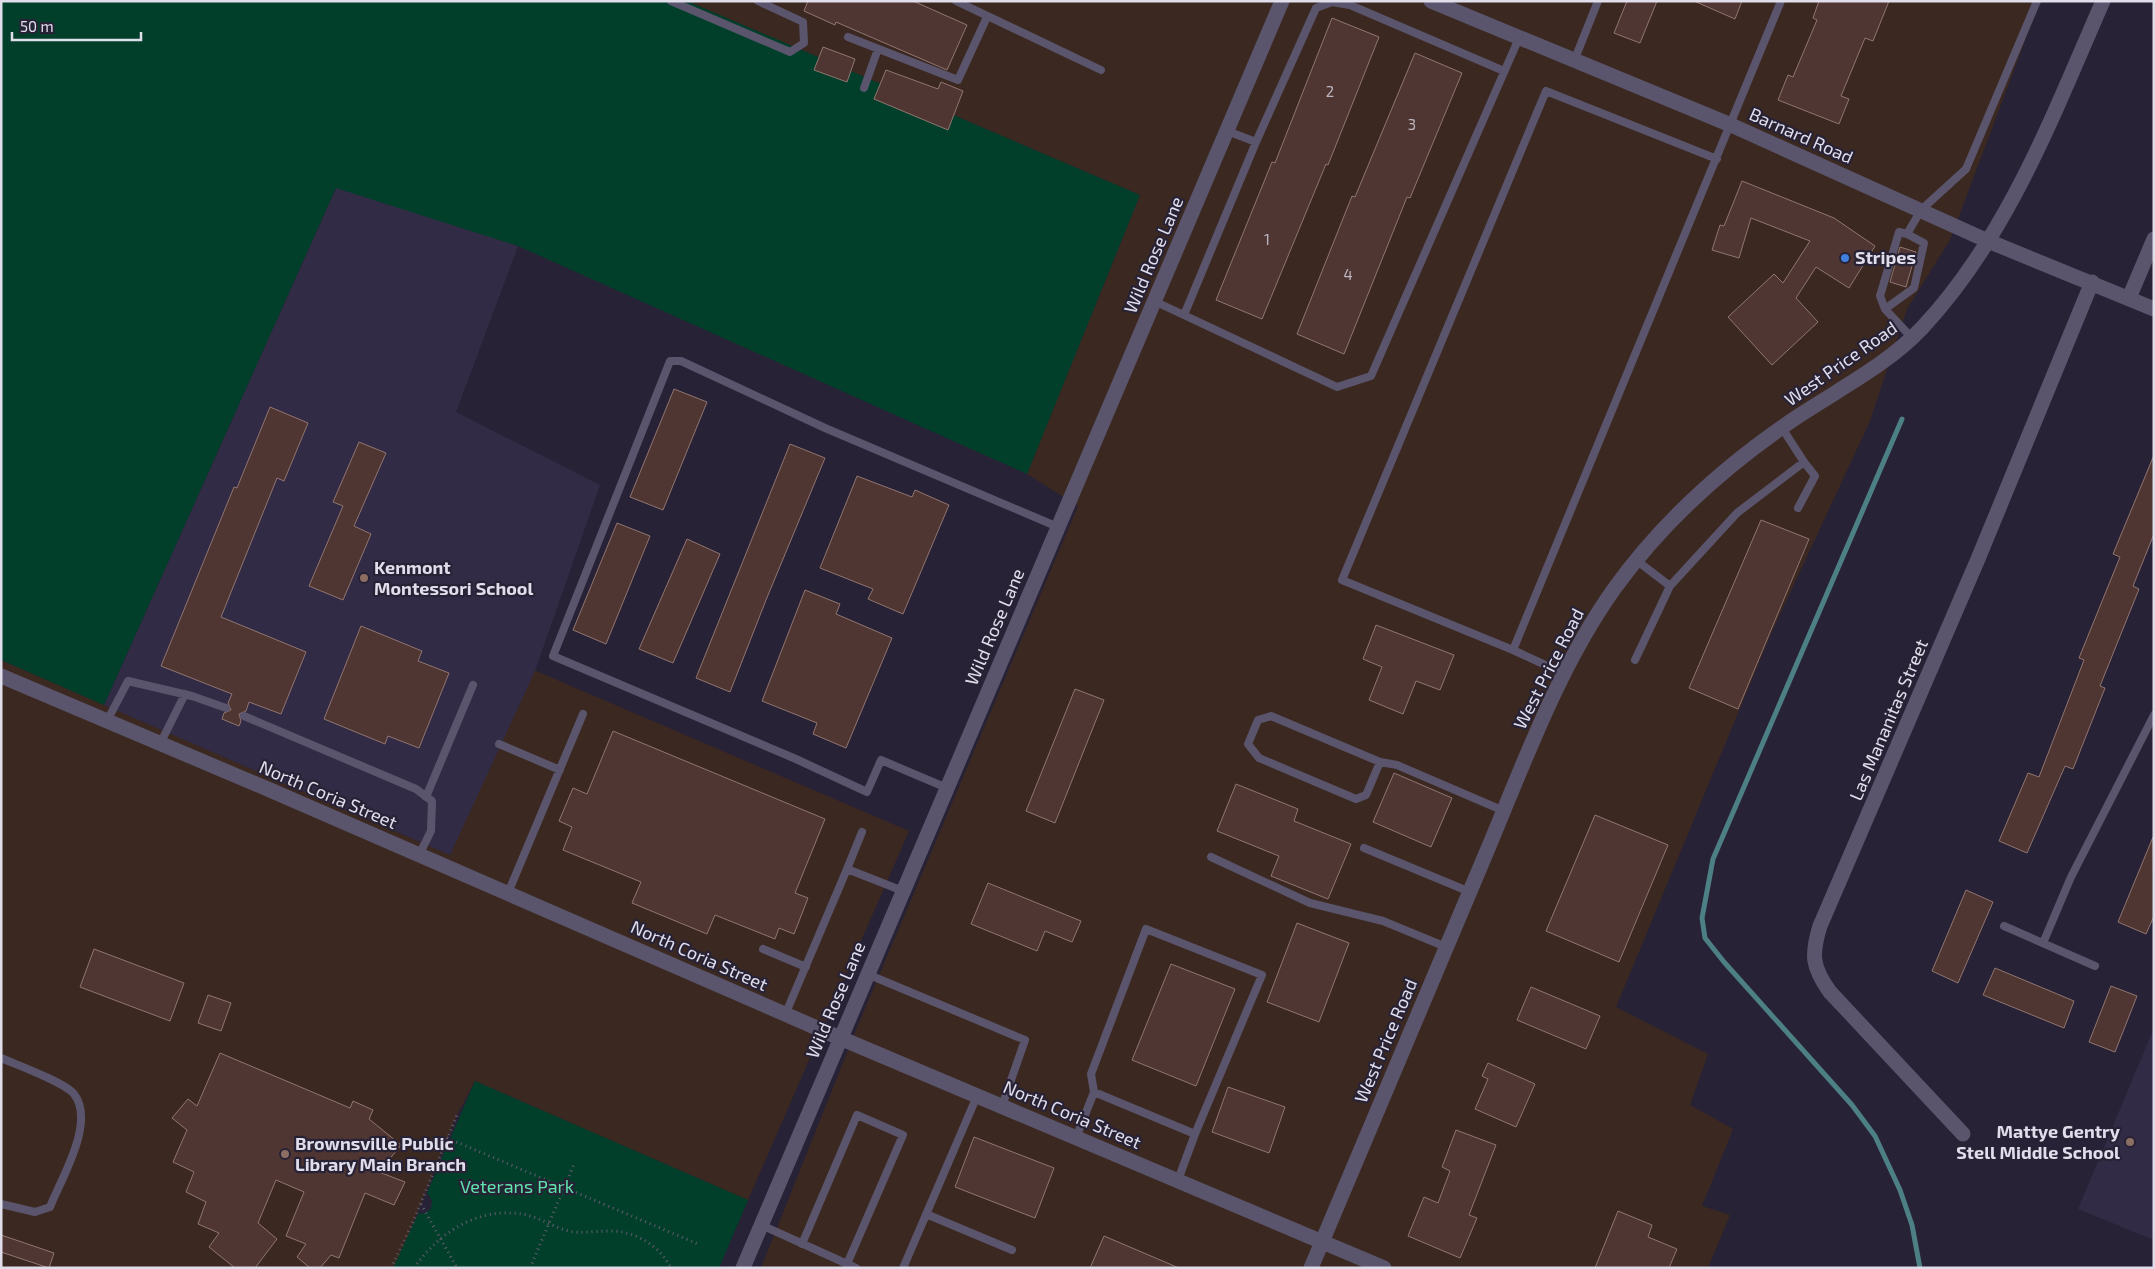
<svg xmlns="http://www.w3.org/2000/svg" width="2155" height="1269" font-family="'Exo 2',sans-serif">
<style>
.commercial{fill:#3b2921}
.built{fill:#322b45}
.green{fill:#013f2a}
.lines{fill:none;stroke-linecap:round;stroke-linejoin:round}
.stream{stroke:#4d8084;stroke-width:5}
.building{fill:#4f3632;stroke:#917570}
.path{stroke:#625d70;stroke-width:3;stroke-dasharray:1 4;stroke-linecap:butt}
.lane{stroke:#5a556c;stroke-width:8}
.street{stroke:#5a556c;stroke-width:15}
.secondary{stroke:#5a556c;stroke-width:15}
.shop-dot{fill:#3f7fe0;stroke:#282236;stroke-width:2}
.education-dot{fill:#8d6e63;stroke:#282236;stroke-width:2}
.labels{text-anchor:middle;stroke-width:4.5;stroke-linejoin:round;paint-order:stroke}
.number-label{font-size:15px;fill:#bcb4be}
.street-label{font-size:18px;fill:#e1deec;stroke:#282236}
.poi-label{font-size:18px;font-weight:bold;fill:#e1deec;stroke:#282236;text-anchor:start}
.park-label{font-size:18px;fill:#60e4ad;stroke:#282236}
</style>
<rect width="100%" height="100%" fill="#282236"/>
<path class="commercial" d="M687 1H2040L1950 240 1907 309 1870 421 1770 636 1616 1007 1708 1054 1690 1105 1733 1129 1702 1206 1730 1215 1708 1268H761L861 1018 1078 506 1027 474 1140 195Z
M1 660 450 855 529 668 909 831 748 1200 475 1081 457 1115 395 1268H1Z"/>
<path class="built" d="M341 177 518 246 456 412 600 485 535 671 450 855 104 705Z
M2154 1028V1240L2078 1209Z"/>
<path class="green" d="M1 1H687L1140 195 1027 474 518 246 336 188 104 705 1 660Z
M475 1081 748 1200 719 1268H393L418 1214 425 1213 431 1209 432 1201 427 1193Z"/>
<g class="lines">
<path class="stream" d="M1902 419 1713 859 1702 918 1705 938 1724 962 1852 1105 1875 1136 1900 1190 1912 1225 1920 1268"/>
</g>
<path class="building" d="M808 1H913L967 25 947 70 836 22 835 25 804 11Z
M1627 1H1657L1640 43 1614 33Z
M1694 1H1742L1735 19Z
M1819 1H1889L1873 41 1865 38 1841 96 1849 99 1839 124 1778 100 1788 75 1793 77 1817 20 1813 18Z
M1332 18 1379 37 1328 165 1326 164 1262 319 1216 300 1272 162 1275 163Z
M823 47 855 59 847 82 814 70Z
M1415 53 1462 73 1410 198 1407 197 1344 354 1297 334 1352 196 1355 197Z
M886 70 938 89 941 82 963 91 948 130 874 99Z
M1742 181 1834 218 1875 246 1849 288 1816 267 1796 298 1818 322 1772 365 1728 317 1774 274 1783 283 1810 241 1751 218 1739 258 1712 250 1720 225 1724 226Z
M1900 247 1916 252 1906 287 1890 282Z
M674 389 707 402 663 510 630 497Z
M270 407 308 423 284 481 277 478 221 617 306 652 281 714 249 702 246 711 239 714 241 721 239 726 222 719 224 713 231 710 228 703 232 694 161 666 234 487 237 488Z
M359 442 386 453 354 526 371 534 343 600 309 586 343 506 333 502Z
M790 444 825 458 766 600 730 692 696 678Z
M2154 455V534L2133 586 2139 589 2100 686 2105 688 2073 769 2065 766 2027 853 1999 841 2028 773 2039 777 2084 660 2079 658 2120 557 2113 554Z
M857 476 912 497 915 490 949 505 903 614 868 599 873 589 820 568Z
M1761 520 1809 539 1738 709 1689 688Z
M617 523 650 536 606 644 573 630Z
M687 539 720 554 673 663 639 649Z
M805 590 840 604 836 614 892 638 846 748 813 734 817 723 762 701Z
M1376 625 1454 655 1440 690 1416 681 1403 714 1369 700 1382 667 1363 659Z
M361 626 422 651 418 661 449 673 419 748 388 736 385 744 324 719Z
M1075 689 1104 700 1055 823 1026 811Z
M613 731 825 819 795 893 808 898 794 934 779 928 775 939 715 915 707 934 632 903 641 882 563 850 572 827 559 821 573 788 587 794Z
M1394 773 1452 798 1431 847 1373 822Z
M1236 784 1298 809 1294 821 1351 844 1328 899 1271 876 1279 856 1217 831Z
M1595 815 1668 845 1619 962 1546 931Z
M2153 837 2154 916 2146 934 2118 922Z
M988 883 1081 921 1072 942 1045 931 1037 951 971 924Z
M1966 890 1993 902 1958 983 1932 971Z
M1297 923 1349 943 1319 1022 1267 1002Z
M94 949 184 983 170 1021 80 987Z
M1171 964 1235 989 1196 1086 1132 1060Z
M1995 968 2074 1001 2064 1028 1983 995Z
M2111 986 2137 996 2115 1052 2089 1042Z
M1531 987 1600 1016 1586 1049 1517 1020Z
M208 995 231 1003 221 1031 198 1023Z
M220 1053 350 1108 353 1101 373 1110 369 1119 401 1145 379 1172 405 1182 394 1205 365 1193 339 1258 331 1255 320 1268H310L297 1257 306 1244 286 1236 304 1192 276 1180 258 1223 277 1239 255 1268H235L209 1247 219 1233 198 1224 206 1202 186 1192 194 1172 173 1162 187 1130 172 1118 188 1099 197 1106Z
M1488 1063 1535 1084 1516 1127 1475 1109 1488 1079 1482 1076Z
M1228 1087 1285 1107 1269 1153 1212 1132Z
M1456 1130 1496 1145 1469 1215 1477 1218 1460 1258 1408 1236 1424 1197 1438 1203 1450 1171 1442 1167Z
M974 1137 1054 1168 1035 1218 955 1187Z
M1618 1211 1652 1225 1648 1237 1677 1249 1669 1268H1595Z
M1 1235 54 1253 49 1268 1 1252Z
M1104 1236 1179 1268H1090Z"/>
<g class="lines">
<path class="path" d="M447 1138 698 1244
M421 1204 457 1268
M391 1268 413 1222 457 1115
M414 1268C440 1231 481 1205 527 1215 543 1219 558 1230 574 1232 586 1233 597 1231 608 1231 634 1230 659 1245 671 1268
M530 1268 574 1164"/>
<path class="lane" d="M671 1 790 52 804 43 803 22 758 1
M956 1 1101 70
M848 37 958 80 987 17
M1574 61 1598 1
M864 88 878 49
M1227 131 1256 142
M1154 301 1337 387 1371 376 1519 38
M1885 309 1914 288 1924 243 1907 234
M1184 315 1256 142 1316 8 1332 2 1350 5 1504 71
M1911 337 1885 309 1880 296 1899 232 1907 234 1921 210 1966 169 2037 1
M1782 428 1804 462
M1636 560 1670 586 1737 513 1804 462 1815 476 1798 508
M1513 650 1342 580 1546 91 1717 159
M1635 660 1670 586
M1565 674 1513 650 1781 1
M244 716 416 789 432 801 431 831 419 855
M107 721 128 681 192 696 226 708
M160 744 185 694
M499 744 560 770
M1380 762 1271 716 1258 720 1248 744 1259 758 1356 799 1366 795 1380 762 1397 765 1504 811
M947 788 881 760 867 792 796 759 553 656 670 361H681L825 428 1058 527
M426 797 473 685
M1364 848 1470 892
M1211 857 1310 903 1383 921 1446 947
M847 869 862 832
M508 893 583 714
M2004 926 2095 966
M2043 943 2071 877 2154 715
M763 949 806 967
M867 974 1025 1040 1002 1106
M785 1015 847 869 903 891
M1 1058C17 1065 64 1082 74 1094 96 1122 61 1179 50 1207L35 1212 1 1204
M1094 1092 1195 1134
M1076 1138 1094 1092 1091 1074 1146 929 1262 975 1195 1134 1178 1180
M926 1214 1012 1250
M761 1225 856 1268
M802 1244 857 1115 903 1135 847 1264
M903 1268 977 1096"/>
<path class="street" d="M2129 298 2154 239
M1963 1134 1830 992C1812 967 1811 955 1820 926L1978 559 2092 282"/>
<path class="secondary" d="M1431 1 1731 125 1988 241 2154 309
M1 676 270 790 840 1038 1384 1268
M743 1268 1282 1
M1311 1268C1370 1129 1428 990 1487 851 1524 763 1558 668 1614 589 1663 521 1727 464 1797 417 1839 389 1887 365 1922 328 2008 236 2053 115 2103 1"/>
</g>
<circle class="shop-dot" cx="1845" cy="258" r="5"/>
<g class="education-dot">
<circle cx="364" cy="578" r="5"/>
<circle cx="2130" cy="1142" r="5"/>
<circle cx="285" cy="1154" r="5"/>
</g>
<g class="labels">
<g class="number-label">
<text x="1330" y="97">2</text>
<text x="1412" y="130">3</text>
<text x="1267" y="245">1</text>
<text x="1348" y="280">4</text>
</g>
<g class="street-label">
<text transform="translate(1801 136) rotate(24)" y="6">Barnard Road</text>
<text transform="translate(1154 255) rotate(-67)" y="6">Wild Rose Lane</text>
<text transform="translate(1841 364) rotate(-35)" y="6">West Price Road</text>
<text transform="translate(995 627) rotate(-67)" y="6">Wild Rose Lane</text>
<text transform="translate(1549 669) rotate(-63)" y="6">West Price Road</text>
<text transform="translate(1889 720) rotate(-67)" y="6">Las Mananitas Street</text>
<text transform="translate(328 795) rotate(23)" y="6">North Coria Street</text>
<text transform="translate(699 956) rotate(24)" y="6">North Coria Street</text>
<text transform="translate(836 1000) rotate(-67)" y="6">Wild Rose Lane</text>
<text transform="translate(1386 1041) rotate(-67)" y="6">West Price Road</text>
<text transform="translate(1072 1115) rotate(23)" y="6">North Coria Street</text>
</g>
<g class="poi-label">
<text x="1855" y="264">Stripes</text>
<text x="374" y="574">Kenmont<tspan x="374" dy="21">Montessori School</tspan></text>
<text x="2120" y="1138" text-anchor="end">Mattye Gentry<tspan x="2120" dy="21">Stell Middle School</tspan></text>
<text x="295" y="1150">Brownsville Public<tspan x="295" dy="21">Library Main Branch</tspan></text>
</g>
<g class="park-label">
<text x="517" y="1193">Veterans Park</text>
</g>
</g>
<rect width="2155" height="1269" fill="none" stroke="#e1deec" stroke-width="5"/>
<path d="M12 32v8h129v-8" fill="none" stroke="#e1deec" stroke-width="2.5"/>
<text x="20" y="32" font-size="15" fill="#e1deec" stroke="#282236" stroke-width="4" paint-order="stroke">50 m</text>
</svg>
